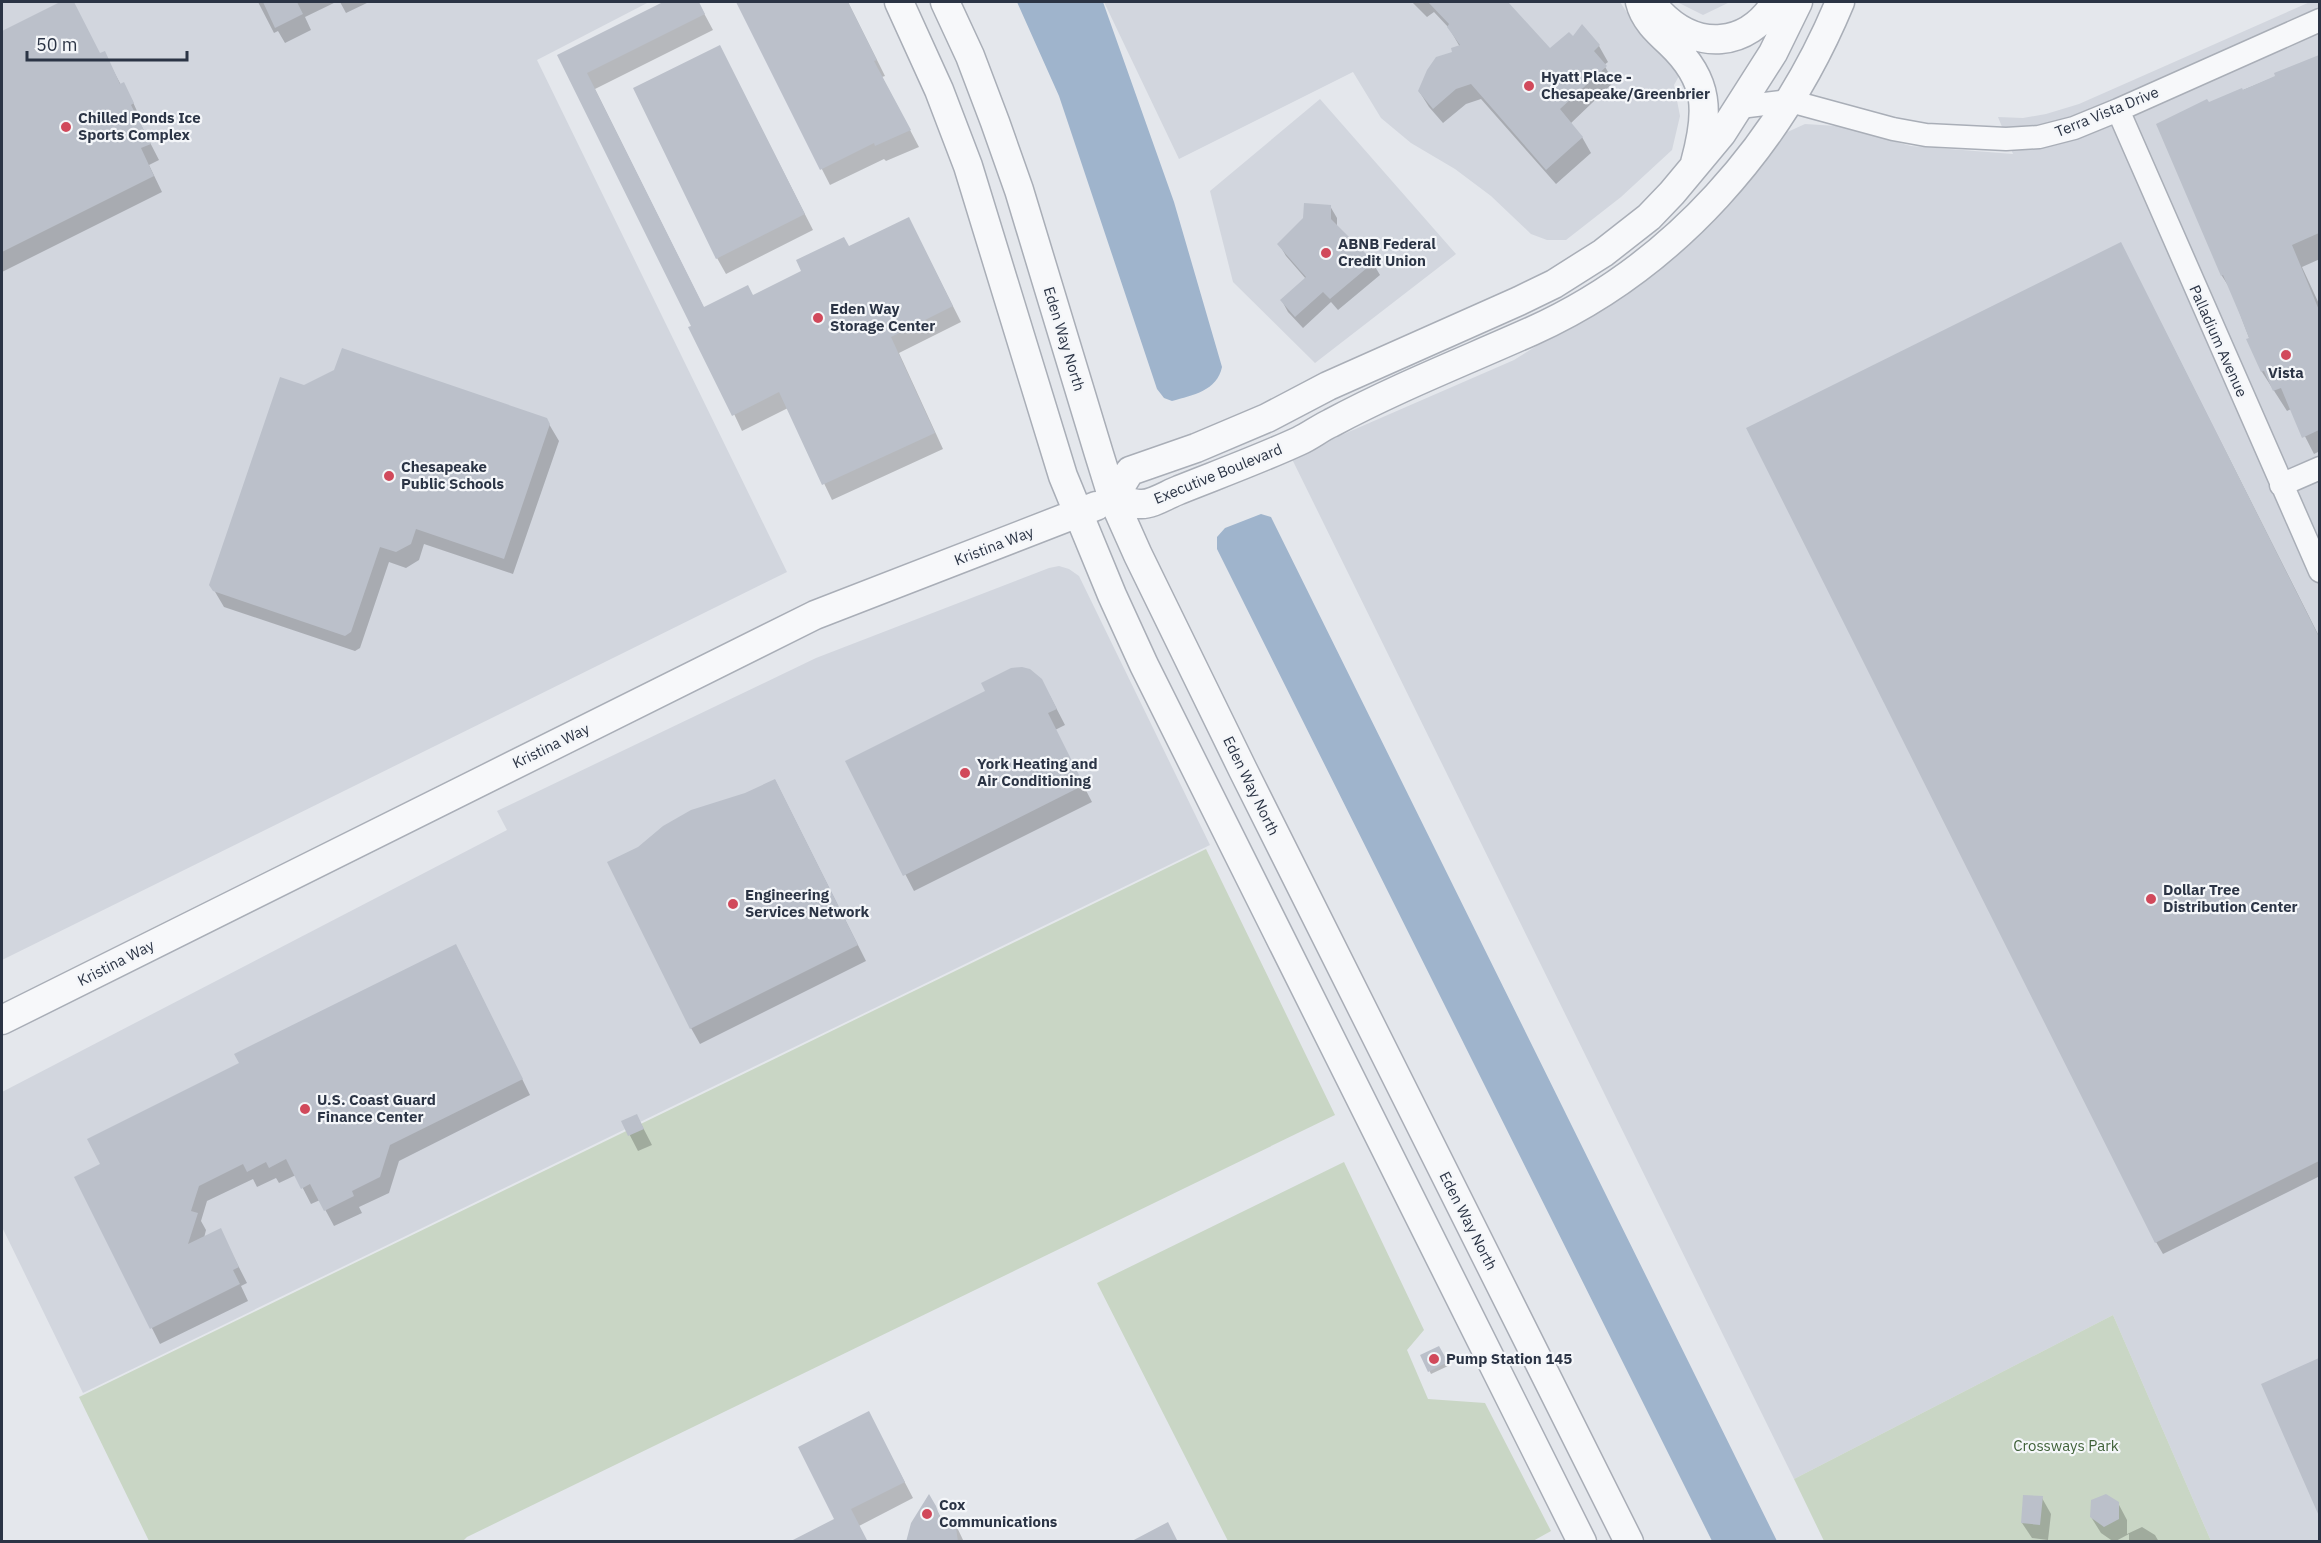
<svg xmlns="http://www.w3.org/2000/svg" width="2321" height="1543" font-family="'IBM Plex Sans',sans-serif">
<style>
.built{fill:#d2d6de}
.green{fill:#c9d6c5}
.water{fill:#9fb4cc}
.shadow{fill:#0003}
.building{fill:#bbc0ca}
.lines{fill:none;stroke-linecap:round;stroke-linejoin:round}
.minor-casing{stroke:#a9aeb7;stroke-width:25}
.tertiary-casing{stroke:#a9aeb7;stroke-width:31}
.minor{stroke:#f7f8fa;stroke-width:22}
.tertiary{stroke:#f7f8fa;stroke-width:28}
.poi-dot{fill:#d1495b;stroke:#f4f6f9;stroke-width:2}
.labels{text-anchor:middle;stroke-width:4.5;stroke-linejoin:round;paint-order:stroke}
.poi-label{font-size:15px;font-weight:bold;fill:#2b3445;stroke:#f4f6f9;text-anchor:start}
.street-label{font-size:15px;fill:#2b3445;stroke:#f4f6f9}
.park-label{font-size:15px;fill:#3f6138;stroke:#f4f6f9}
</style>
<rect width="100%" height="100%" fill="#e4e7ec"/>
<path class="built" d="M2 2H649L537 60 787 572 2 960Z
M1104 2H1620L1636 26 1684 67 1674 85 1680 116 1672 150 1621 197 1566 240H1547L1531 234 1491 196 1455 169 1411 143 1381 118 1353 72 1179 159Z
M1677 2H1730L1703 15Z
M2310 2H2319V1541H2211L2113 1315 1794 1479 1291 457 1514 360 1613 298 1783 134 1805 124 1837 126 1911 146 2013 154 1998 117 2023 118 2046 114 2079 104Z
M1320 99 1456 254 1315 363 1233 282 1210 191Z
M1059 566 1069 569 1079 576 1210 845 83 1393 2 1227V1092L507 830 497 811 816 658 1049 568Z"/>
<path class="green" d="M1206 849 1335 1115 467 1537 463 1541H149L79 1397Z
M1344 1162 1424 1330 1407 1350 1428 1399 1485 1403 1551 1531 1533 1541H1228L1097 1283Z
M2113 1315 2211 1541H1824L1794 1479Z"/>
<path class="water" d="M1017 2H1103L1174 202 1222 367C1217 391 1193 395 1172 401L1164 398 1157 389 1059 96Z
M1261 514 1271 517 1777 1541H1712L1217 549V537L1225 528Z"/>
<path class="shadow" d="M63 2H73L100 55 104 53 121 85 132 100 141 120 139 121 159 160 149 165 162 192 2 272V32Z
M258 2H336L305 17 311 30 285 43 278 31 274 33Z
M340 2H369L346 13Z
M666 2H698L713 30 595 89 704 308 753 297 909 219 961 322 899 353 943 449 832 500 788 408 742 431 693 326 559 55Z
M737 2H848L885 76 882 77 919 147 886 161 884 159 830 185Z
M1412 2H1506L1550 50 1599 46 1608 62 1604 65 1614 82 1570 124 1582 137 1591 153 1556 184 1481 99 1466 104 1443 123 1429 107 1419 91 1460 47 1449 28 1434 12 1427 17Z
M2320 56V259L2302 267 2320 306V451L2314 454 2291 409 2287 411 2262 372 2231 290 2222 276 2158 125 2277 76 2276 74Z
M728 63 813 230 726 274 717 258Z
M1330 206 1337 218V227L1373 263 1380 275 1338 310 1331 302 1303 328 1288 312 1282 301 1306 279 1286 256 1279 244Z
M2127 256 2320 638V1176L2163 1254 2156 1242Z
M304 387 546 419 559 441 513 574 424 544 419 560 406 568 389 562 360 648 355 651 224 607 211 585Z
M1050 696 1065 725 1055 730 1092 802 914 891 847 762Z
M775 780 866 961 700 1044 691 1028 746 795Z
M464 961 530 1095 399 1161 389 1193 359 1207 362 1213 334 1226 320 1200 311 1204 296 1175 279 1183 276 1178 257 1187 253 1179 207 1201 201 1221 206 1230 204 1238 220 1230 247 1283 241 1286 248 1301 160 1344 76 1178Z
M637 1116 652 1145 638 1151 623 1122Z
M1439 1348 1448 1366 1431 1374 1422 1356Z
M2320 1359V1512L2263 1384Z
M877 1429 913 1498 859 1526 836 1520Z
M929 1497 945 1524 954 1521 964 1542H907Z
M2042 1498 2051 1514 2048 1540 2032 1538 2022 1523Z
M2118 1503 2127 1520V1534L2142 1527 2155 1535 2159 1542H2129V1534L2114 1542 2101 1533 2091 1517Z"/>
<path class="building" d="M60 2H74L100 53 105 51 120 84 124 82 134 103 131 105 151 144 141 148 154 176 2 252V31Z
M263 2H297L303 14 275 28Z
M663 2H699L705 14 587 73 704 307 748 285 753 295 801 271 796 260 844 237 849 246 909 217 953 306 891 337 935 433 822 485 779 392 732 416 688 327 691 326 557 55Z
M736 2H848L877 60 874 61 911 130 875 146 874 143 820 170Z
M1428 2H1508L1550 48 1569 32 1573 36 1582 24 1600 45 1594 51 1607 66 1560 109 1583 137 1546 170 1471 84 1456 89 1433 109 1418 91 1427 70 1436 57 1452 52 1451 48 1460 45 1447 27 1449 24Z
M720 45 805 214 716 259 633 88Z
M2319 55V233L2292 245 2319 310V430L2302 438 2281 388 2273 391 2264 371 2261 372 2246 339 2249 338 2240 315 2223 275 2221 276 2156 124 2207 99 2209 102 2242 88 2243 90 2275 76 2274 73Z
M1304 203 1331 205V219L1374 262 1330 299 1323 292 1295 317 1280 300 1306 277 1277 244 1303 218Z
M2121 242 2319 637V1161L2155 1243 1746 428Z
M342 348 547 418 550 424 504 559 416 529 411 544 396 552 380 547 351 632 345 636 213 591 209 585 280 377 304 385 334 370Z
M1022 667 1030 669 1042 679 1057 709 1048 713 1084 785 903 876 845 761 985 691 981 683 1011 668Z
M775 779 858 945 690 1029 607 862 638 847 663 826 691 810 745 793Z
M456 944 523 1079 390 1145 380 1177 352 1191 354 1196 324 1211 310 1184 301 1189 286 1159 269 1168 266 1162 247 1172 243 1164 199 1186 191 1211 198 1213 188 1244 221 1228 239 1267 233 1270 240 1284 150 1329 74 1177 100 1164 87 1139 239 1063 234 1054Z
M637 1114 644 1129 628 1136 621 1121Z
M1439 1346 1448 1362 1428 1372 1420 1355Z
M2319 1358V1516L2261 1384Z
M869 1411 905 1482 851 1509 868 1542H789L834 1519 798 1447Z
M929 1494 936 1506 942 1523 955 1520 958 1542H906L911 1523Z
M2106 1494 2119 1502V1519L2104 1527 2090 1517 2091 1500Z
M2023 1495 2043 1496 2040 1525 2021 1523Z
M1168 1522 1178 1542H1130Z"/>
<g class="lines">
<defs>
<path id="minor" d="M1740 107 1790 101 1893 129 1926 135 2006 139 2039 137 2074 128 2118 110 2320 20
M2118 110 2320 571
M2281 485 2320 468"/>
<path id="tertiary" d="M899 2 939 90 968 166 1063 476 1112 595 1144 665 1582 1542
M945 2 970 56 995 122 1019 190 1099 454 1113 499 1138 555 1243 770 1629 1542
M1640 2C1644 19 1657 31 1670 43 1710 81 1709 112 1695 163
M1660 13C1697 51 1747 48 1776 2
M1113 499C1122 500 1132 504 1140 504 1152 505 1168 494 1179 490 1219 474 1260 459 1299 441 1310 436 1320 428 1331 423 1396 388 1465 361 1532 331 1674 267 1781 144 1840 2
M1113 499 1130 471 1196 448 1267 418 1328 386 1519 301 1554 284 1603 253 1649 217 1672 193 1722 133 1773 53 1798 2
M2 1020 815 615 1096 506"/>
</defs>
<use href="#minor" class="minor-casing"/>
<use href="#tertiary" class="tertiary-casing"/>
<use href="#minor" class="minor"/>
<use href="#tertiary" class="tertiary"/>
</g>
<g class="poi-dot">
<circle cx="1529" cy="86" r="6"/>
<circle cx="66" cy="127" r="6"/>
<circle cx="1326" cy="253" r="6"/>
<circle cx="818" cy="318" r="6"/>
<circle cx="2286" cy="355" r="6"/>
<circle cx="389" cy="476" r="6"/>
<circle cx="965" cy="773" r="6"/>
<circle cx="2151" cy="899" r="6"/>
<circle cx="733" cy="904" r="6"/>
<circle cx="305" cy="1109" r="6"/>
<circle cx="1434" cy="1359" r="6"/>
<circle cx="927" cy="1514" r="6"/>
</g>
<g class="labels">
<g class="poi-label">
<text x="1541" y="82">Hyatt Place -<tspan x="1541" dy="17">Chesapeake/Greenbrier</tspan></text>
<text x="78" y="123">Chilled Ponds Ice<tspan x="78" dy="17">Sports Complex</tspan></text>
<text x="1338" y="249">ABNB Federal<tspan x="1338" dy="17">Credit Union</tspan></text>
<text x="830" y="314">Eden Way<tspan x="830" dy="17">Storage Center</tspan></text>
<text x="2286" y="378" text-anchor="middle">Vista</text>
<text x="401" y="472">Chesapeake<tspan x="401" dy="17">Public Schools</tspan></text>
<text x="977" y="769">York Heating and<tspan x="977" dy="17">Air Conditioning</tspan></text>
<text x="2163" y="895">Dollar Tree<tspan x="2163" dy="17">Distribution Center</tspan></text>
<text x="745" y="900">Engineering<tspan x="745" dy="17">Services Network</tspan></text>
<text x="317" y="1105">U.S. Coast Guard<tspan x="317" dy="17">Finance Center</tspan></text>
<text x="1446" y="1364">Pump Station 145</text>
<text x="939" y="1510">Cox<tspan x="939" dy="17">Communications</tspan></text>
</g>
<g class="street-label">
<text transform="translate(2107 112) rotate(-22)" y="5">Terra Vista Drive</text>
<text transform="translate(1064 339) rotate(73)" y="5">Eden Way North</text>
<text transform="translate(2218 341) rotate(66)" y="5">Palladium Avenue</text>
<text transform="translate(1218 474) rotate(-22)" y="5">Executive Boulevard</text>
<text transform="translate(994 546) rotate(-21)" y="5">Kristina Way</text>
<text transform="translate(551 746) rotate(-26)" y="5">Kristina Way</text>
<text transform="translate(1251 786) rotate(64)" y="5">Eden Way North</text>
<text transform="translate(116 963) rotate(-27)" y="5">Kristina Way</text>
<text transform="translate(1468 1221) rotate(63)" y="5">Eden Way North</text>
</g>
<g class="park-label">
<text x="2066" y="1451">Crossways Park</text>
</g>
</g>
<rect width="2321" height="1543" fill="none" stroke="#2b3445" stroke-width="6"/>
<path d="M27 51v9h160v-9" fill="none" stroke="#2b3445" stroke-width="3"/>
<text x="36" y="51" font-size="18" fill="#2b3445" stroke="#f4f6f9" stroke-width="4.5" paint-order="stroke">50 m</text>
</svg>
